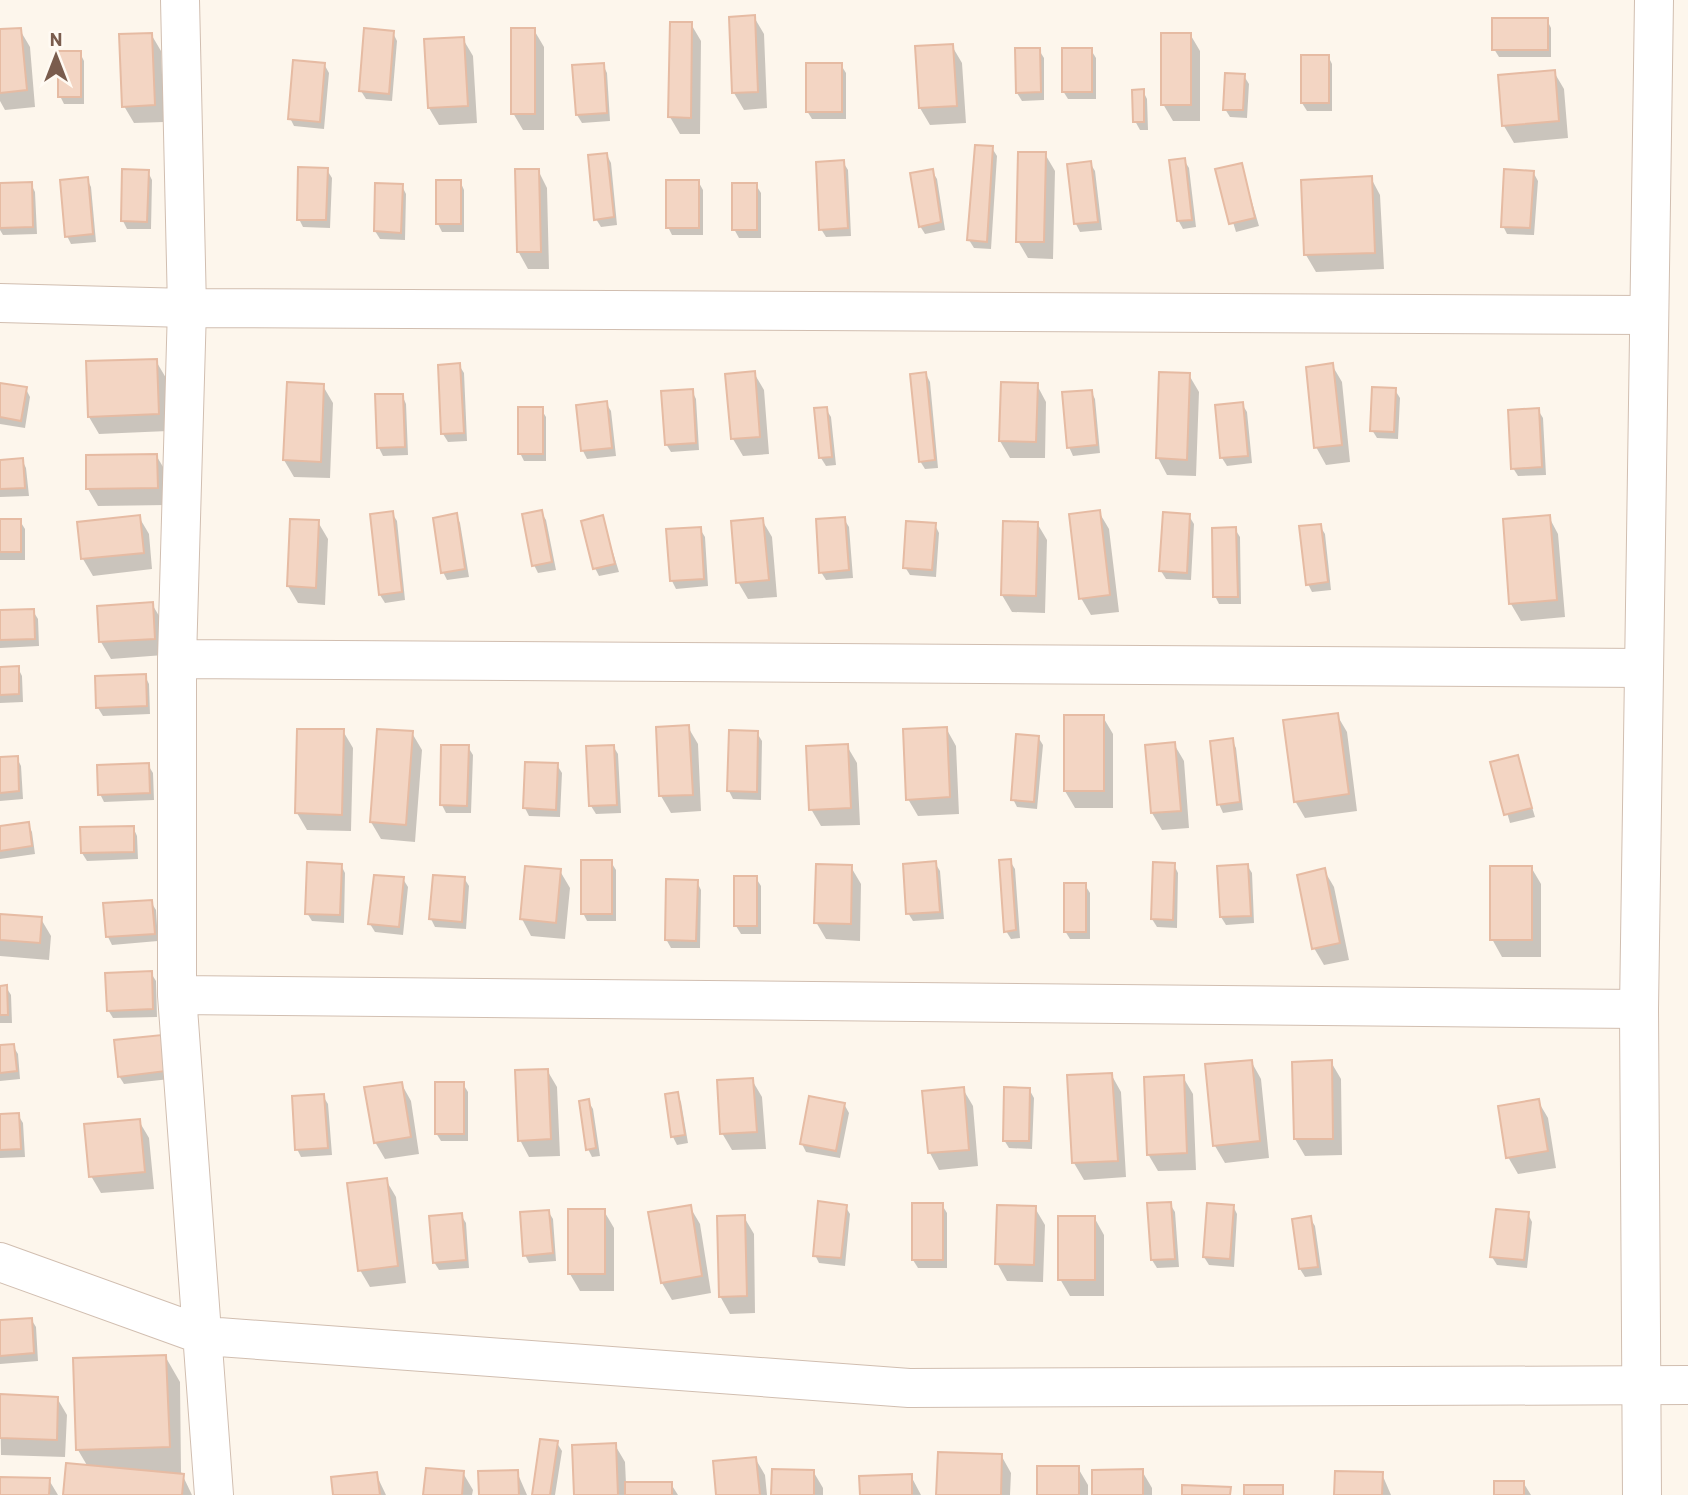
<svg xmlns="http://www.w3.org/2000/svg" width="1688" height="1495" font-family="Barlow,sans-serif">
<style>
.shadow{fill:#0003}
.building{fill:#f3d5c3;stroke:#e6bba3;stroke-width:2}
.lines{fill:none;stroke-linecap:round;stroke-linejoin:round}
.minor-casing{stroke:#d1beb0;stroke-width:40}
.tertiary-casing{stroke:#d1beb0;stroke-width:40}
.minor{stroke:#fff;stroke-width:38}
.tertiary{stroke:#fff;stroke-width:38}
</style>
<rect width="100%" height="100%" fill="#fdf6ec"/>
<path class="shadow" d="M754 17 764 34 767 108 744 110 734 93Z
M1547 20 1551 28V57H1499L1494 49Z
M691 24 701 41 700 134H680L670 117Z
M20 30 30 47 35 107 5 110 0 101V31Z
M534 30 544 47V130H523L513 113Z
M393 33 397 41 392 101 366 99 361 91Z
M151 34 161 51 164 122 134 123 124 106Z
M1190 34 1200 51V121H1173L1163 104Z
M463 39 473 56 477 123 439 125 429 108Z
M952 46 962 63 966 123 930 125 920 108Z
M1039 50 1044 58V100L1022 101 1017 93Z
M1091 50 1096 58V99H1068L1063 91Z
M80 53 84 61V104H64L60 96Z
M1328 56 1332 64V111H1307L1302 103Z
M324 64 329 73 324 129 294 126 290 118Z
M603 65 607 73 610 121 582 123 577 115Z
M841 65 846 73V119H812L807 111Z
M1554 72 1564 89 1568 138 1514 143 1504 126Z
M1244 76 1249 84 1247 118 1230 117 1225 109Z
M1143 91 1147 99 1148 130H1140L1135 121Z
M992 148 997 156 991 249 974 248 969 240Z
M1045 154 1055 171 1053 259 1028 258 1018 241Z
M607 155 611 163 617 225 601 227 596 219Z
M1184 160 1189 168 1196 227 1183 229 1178 220Z
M843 162 848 170 851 236 826 237 821 229Z
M1090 163 1095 171 1102 230 1080 232 1076 224 1069 165Z
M1241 165 1259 226 1236 232 1217 170Z
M327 170 332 178 330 228 303 227 299 219Z
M538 170 547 188 549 269H528L518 251Z
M932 171 937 179 945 230 925 234 920 226Z
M148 172 152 180 151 229H127L123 221Z
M1533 172 1538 181 1534 235 1507 234 1503 226Z
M1371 178 1380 195 1384 269 1316 272 1306 255Z
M87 179 91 187 96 242 71 244 67 236Z
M460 181 464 190V232H442L438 224Z
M698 181 703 190V235H672L668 227Z
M31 184 35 192 37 234 3 235 0 230V185Z
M756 185 761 193V238H739L734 229Z
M402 186 406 194 405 240 380 239 375 231Z
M156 361 166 378 168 431 99 434 89 417Z
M459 365 464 373 467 441 448 442 443 434Z
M1332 365 1342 382 1350 462 1326 465 1316 447Z
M754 373 764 390 769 454 743 456 733 439Z
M926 374 930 382 938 468 925 469 920 461Z
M1189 375 1199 392 1196 476 1167 475 1158 458Z
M0 385 26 389 30 397 25 428 0 424Z
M1037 385 1046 402 1045 458H1010L1000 441Z
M323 386 333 403 330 478 294 477 284 460Z
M1395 390 1400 398 1398 439 1377 438 1372 430Z
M692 391 696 399 699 450 671 452 666 444Z
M1091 391 1095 399 1100 453 1073 456 1069 447Z
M402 395 406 404 408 455 383 456 379 448Z
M606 403 611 411 616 456 587 459 583 451 578 406Z
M1242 404 1247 412 1252 463 1227 466 1222 458Z
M541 409 546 417V461H524L520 453Z
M826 409 831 417 836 465 826 466 821 458Z
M1538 410 1543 418 1546 475 1518 476 1513 468Z
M156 455 166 472 167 505 98 506 88 489Z
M22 460 26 468 29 496 0 497V462Z
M541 512 546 520 556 570 538 573 534 565Z
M1099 512 1109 529 1119 612 1091 615 1081 598Z
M392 513 397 521 405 600 385 603 380 595Z
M456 515 460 523 469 577 447 580 443 572Z
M1189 516 1194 524 1191 580 1166 579 1161 571Z
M139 517 149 534 152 569 93 576 83 559 79 524Z
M602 517 619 572 599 576 595 568Z
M1549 517 1558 534 1565 617 1521 621 1511 604Z
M844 519 849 527 853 578 826 580 821 572Z
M762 520 772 537 777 597 748 599 738 582Z
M0 521H20L25 529V560H0Z
M318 522 328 539 325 605 298 603 288 586Z
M1037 523 1047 540 1045 613 1012 612 1002 595Z
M935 525 939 533 936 577 910 575 905 567Z
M1320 526 1325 534 1331 590 1312 592 1308 584Z
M700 529 705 537 708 586 676 589 672 581 668 531Z
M1235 529 1240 537 1241 604H1219L1215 596Z
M152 604 162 621 164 655 111 659 101 642Z
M33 611 38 619 39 646 0 648V612Z
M18 668 22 676 23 702 0 703V669Z
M145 676 149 684 150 714 103 716 98 708Z
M1337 715 1347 732 1357 811 1305 818 1295 801Z
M1103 717 1113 734V808H1075L1065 791Z
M688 727 698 744 701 811 671 813 661 796Z
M946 728 956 746 959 814 918 816 908 799Z
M343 731 353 748 351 831 307 830 297 813Z
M412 733 422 750 415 842 381 839 371 822Z
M757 733 762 741 761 800 733 799 729 791Z
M1038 737 1043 745 1037 809 1017 807 1013 799Z
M1232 740 1236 748 1243 810 1223 813 1219 804Z
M1174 744 1184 761 1189 828 1162 830 1152 813Z
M613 746 618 754 621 813 596 814 591 806Z
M847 746 857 763 860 825 821 826 811 809Z
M468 747 473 755 471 813H446L442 805Z
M1517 757 1535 817 1510 823 1493 763Z
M17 758 21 766 23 799 0 801V759Z
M148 765 153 773 154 800 104 802 100 794Z
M557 765 562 773 560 817 529 816 525 808Z
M28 824 32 832 35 854 0 859V827Z
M133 827 137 836 138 859 87 861 82 853Z
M1010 861 1015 869 1020 938 1011 939 1006 931Z
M611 862 616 870V921H587L583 913Z
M935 863 940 871 944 919 913 921 908 913Z
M341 865 345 873 344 923 312 921 307 913Z
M1174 865 1178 873 1177 928 1157 927 1152 919Z
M1247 865 1252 873 1254 923 1226 925 1221 917Z
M851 867 861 884 860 941 826 939 816 922Z
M1531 867 1541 884V957H1502L1492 939Z
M1324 870 1334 887 1349 960 1324 965 1314 948Z
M560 871 570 888 565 939 531 936 522 919Z
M464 878 469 886 466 929 435 927 431 919Z
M756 878 761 886V934H741L736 926Z
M403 879 408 887 403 935 375 932 370 924Z
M697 882 701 890 700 948H671L666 939Z
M1085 885 1090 893V939H1070L1065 931Z
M151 902 156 910 158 941 112 945 108 937Z
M0 915 41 919 51 936 49 960 0 956Z
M151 973 156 981 157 1017 113 1018 108 1010Z
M0 987H6L11 995 12 1023H0Z
M161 1037 170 1079 124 1084 119 1076Z
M13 1046 18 1054 20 1079 0 1081V1047Z
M1251 1061 1261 1079 1269 1158 1225 1163 1215 1146Z
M1331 1062 1341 1079 1342 1155 1305 1156 1295 1139Z
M547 1070 557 1087 560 1156 529 1157 520 1140Z
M1111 1074 1121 1092 1126 1177 1084 1180 1074 1163 1069 1077Z
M1183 1077 1193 1094 1196 1170 1158 1171 1148 1154Z
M752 1080 762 1097 766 1149 732 1150 722 1133Z
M401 1083 411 1101 419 1154 385 1159 375 1142Z
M463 1084 468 1092V1141H441L436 1133Z
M963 1089 973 1106 978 1166 939 1170 930 1153Z
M1029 1089 1034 1098 1032 1149 1009 1148 1004 1140Z
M677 1094 681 1102 688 1143 677 1145 673 1137Z
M323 1096 328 1104 332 1155 301 1157 297 1149Z
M588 1101 593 1109 600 1156 592 1157 588 1149Z
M1538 1101 1548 1118 1556 1168 1518 1174 1508 1157Z
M844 1104 849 1113 840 1158 806 1152 802 1144Z
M18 1115 23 1123 25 1157 0 1158V1116Z
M139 1121 149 1138 154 1189 101 1193 91 1176Z
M386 1180 396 1197 406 1283 370 1287 360 1270Z
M1170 1204 1175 1212 1179 1267 1157 1268 1152 1260Z
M942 1205 947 1213V1268H918L913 1260Z
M845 1206 850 1214 845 1266 819 1263 815 1255Z
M1233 1206 1237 1214 1234 1267 1209 1265 1204 1257Z
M690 1207 700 1224 711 1293 672 1300 662 1283Z
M1035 1208 1045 1225 1043 1282 1007 1281 997 1263Z
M548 1211 553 1219 556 1261 529 1263 525 1255Z
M604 1211 614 1228V1291H580L570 1274Z
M1528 1214 1532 1222 1527 1268 1497 1265 1492 1257Z
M461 1215 466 1223 469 1268 439 1270 434 1262Z
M744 1217 754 1234 755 1313 730 1314 720 1296Z
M1094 1217 1104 1235V1296H1070L1060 1279Z
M1310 1218 1315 1226 1322 1275 1305 1277 1300 1269Z
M31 1319 36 1327 38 1361 0 1364V1321Z
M165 1356 180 1382 181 1472 192 1495H65L88 1467 78 1450Z
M0 1396 57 1398 67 1415 65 1457 1 1455Z
M557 1443 562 1451 555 1495H534Z
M615 1445 625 1462 626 1484H671L678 1495H576Z
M1001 1455 1011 1473 1010 1495H938Z
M755 1458 765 1475 767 1495H718Z
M1078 1468 1088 1485V1495H1039Z
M813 1471 823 1488V1495H773Z
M1142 1471 1152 1488V1495H1094Z
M517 1472 527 1495H480Z
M463 1473 473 1490 472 1495H425Z
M376 1474 386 1495H334Z
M1382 1474 1391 1495H1336Z
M911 1476 921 1495H861Z
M0 1479 49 1480 58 1495H0Z
M1523 1482 1531 1495H1496Z"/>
<path class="building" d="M755 15 758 92 732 93 729 17Z
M1492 18H1548V50H1492Z
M670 22H692L691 118 668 117Z
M21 28 27 90 0 93V29Z
M364 28 394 31 389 94 359 91Z
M511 28H535V114H511Z
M152 33 155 105 122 107 119 34Z
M1161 33H1191V105H1161Z
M464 37 468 106 428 108 424 39Z
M953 44 957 106 919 108 915 46Z
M1015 48H1040L1041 92 1016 93Z
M1062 48H1092V92H1062Z
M58 51H81V97H58Z
M1301 55H1329V103H1301Z
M293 60 325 63 320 122 288 119Z
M604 63 607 113 576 115 572 65Z
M806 63H842V112H806Z
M1555 70 1559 121 1502 126 1498 75Z
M1225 73 1245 74 1243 110H1223Z
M1144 89V122H1133L1132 90Z
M975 145 993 146 987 242 967 240Z
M1018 152H1046L1044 242H1016Z
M607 153 614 217 594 220 588 155Z
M1185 158 1192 220 1177 221 1169 160Z
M844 160 848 228 819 230 816 162Z
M1091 161 1098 222 1074 224 1067 164Z
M1242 163 1255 218 1229 224 1215 169Z
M298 167 328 168 326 220H297Z
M122 169 149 170 147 222 121 221Z
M515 169H539L541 252H517Z
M933 169 941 222 919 227 910 173Z
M1504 169 1534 171 1530 228 1501 227Z
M1372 176 1375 253 1304 255 1301 180Z
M88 177 93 234 65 237 60 180Z
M436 180H461V224H436Z
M666 180H699V228H666Z
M32 182 33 227 0 228V183Z
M375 183 403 184 401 233 374 231Z
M732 183H757V230H732Z
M157 359 159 414 88 417 86 361Z
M460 363 464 433 441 434 438 365Z
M1333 363 1342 445 1314 448 1306 367Z
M755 371 760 437 731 439 725 374Z
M926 372 935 460 919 462 910 374Z
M1159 372 1190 373 1187 460 1156 458Z
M287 382 324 384 321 462 283 460Z
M1001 382 1038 383 1036 442 999 441Z
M0 383 27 387 21 421 0 417Z
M1372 387 1396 388 1394 432 1370 431Z
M693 389 696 443 665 445 661 391Z
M1092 390 1097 445 1067 448 1062 392Z
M375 394H403L405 447 377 448Z
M607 401 612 448 581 451 576 405Z
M1243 402 1248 456 1220 458 1215 405Z
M518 407H543V454H518Z
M827 407 832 457 819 458 814 408Z
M1539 408 1542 467 1511 469 1508 410Z
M157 454 158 488 86 489V455Z
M23 458 25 488 0 489V460Z
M542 510 552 562 532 566 522 514Z
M1100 510 1110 595 1079 599 1069 514Z
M393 511 402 592 379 595 370 514Z
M1163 512 1190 514 1187 573 1159 571Z
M457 513 465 569 441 573 433 518Z
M140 515 144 553 81 559 77 522Z
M603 515 615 564 593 569 581 521Z
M1550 515 1557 600 1509 604 1503 519Z
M845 517 849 570 819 573 816 519Z
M763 518 769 580 736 583 731 521Z
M0 519H21V552H0Z
M290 519 319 520 316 588 287 586Z
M906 521 936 523 932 570 903 568Z
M1003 521 1038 522 1036 596 1001 595Z
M1321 524 1328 582 1306 585 1299 526Z
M701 527 704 579 670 581 666 529Z
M1236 527 1238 597H1213L1212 528Z
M153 602 155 639 99 642 97 606Z
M34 609 35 639 0 640V610Z
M19 666V694L0 695V667Z
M146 674 147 706 96 708 95 676Z
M1338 713 1349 794 1294 802 1283 720Z
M1064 715H1104V791H1064Z
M689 725 693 795 659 796 656 727Z
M947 727 950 797 906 800 903 729Z
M297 729H344L342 815 295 813Z
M377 729 413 731 406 825 370 822Z
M729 730 758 731 757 792 727 791Z
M1016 734 1039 736 1034 802 1011 800Z
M1233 738 1240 802 1217 805 1210 741Z
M1175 742 1181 811 1151 813 1145 745Z
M848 744 851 808 809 810 806 746Z
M441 745H469L467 806 440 805Z
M614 745 617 805 589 806 586 746Z
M1518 755 1532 808 1504 815 1490 762Z
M18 756 19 791 0 793V757Z
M525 762 558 763 556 810 523 808Z
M149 763 150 793 98 795 97 765Z
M29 822 32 846 0 851V826Z
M134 826V852L81 853 80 827Z
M1011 859 1016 930 1004 932 999 860Z
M581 860H612V914H581Z
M936 861 940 912 906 914 903 864Z
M307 862 342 864 340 915 305 914Z
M1153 862 1175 863 1173 920 1151 919Z
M816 864 852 865 851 924 814 923Z
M1248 864 1251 916 1220 917 1217 866Z
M525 866 561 869 556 923 520 919Z
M1490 866H1532V940H1490Z
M1325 868 1340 943 1312 949 1297 875Z
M374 875 404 877 399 927 368 924Z
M433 875 465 877 462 922 429 919Z
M734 876H757V926H734Z
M666 879 698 880 696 941 665 940Z
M1064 883H1086V932H1064Z
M152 900 155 934 106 937 103 903Z
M0 914 42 917 40 943 0 940Z
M152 971 153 1009 107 1011 105 973Z
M7 985 8 1015H0V986Z
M162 1035 166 1071 118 1077 114 1040Z
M14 1044 17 1071 0 1073V1045Z
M1252 1060 1260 1141 1213 1146 1205 1064Z
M1332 1060 1333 1139H1294L1292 1062Z
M548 1069 551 1139 518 1141 515 1070Z
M1112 1073 1118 1161 1072 1163 1067 1075Z
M1184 1075 1187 1153 1147 1155 1144 1077Z
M753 1078 757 1132 720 1134 717 1080Z
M402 1082 411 1137 374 1143 364 1087Z
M435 1082H464V1134H435Z
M964 1087 969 1150 928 1153 922 1091Z
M1004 1087 1030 1088 1029 1141H1003Z
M678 1092 685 1135 671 1137 665 1094Z
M324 1094 328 1148 295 1150 292 1096Z
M809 1096 845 1103 836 1151 800 1144Z
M589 1099 596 1148 586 1150 579 1101Z
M1539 1099 1548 1151 1506 1158 1498 1106Z
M19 1113 21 1149 0 1150V1114Z
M140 1119 145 1172 89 1177 84 1124Z
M387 1178 398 1266 358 1271 347 1183Z
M818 1201 847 1205 841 1258 813 1256Z
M1171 1202 1175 1259 1151 1260 1147 1203Z
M912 1203H943V1260H912Z
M1207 1203 1234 1205 1230 1259 1203 1257Z
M691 1205 702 1276 661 1283 648 1212Z
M997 1205 1036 1206 1034 1265 995 1264Z
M568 1209H605V1274H568Z
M1496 1209 1529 1212 1524 1260 1490 1257Z
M549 1210 553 1253 523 1256 520 1212Z
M462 1213 466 1260 433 1263 429 1216Z
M745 1215 747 1296 719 1297 717 1216Z
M1058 1216H1095V1280H1058Z
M1311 1216 1318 1267 1299 1269 1292 1219Z
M32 1318 34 1353 0 1356V1320Z
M166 1355 170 1447 76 1450 73 1358Z
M0 1394 58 1397 57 1440 0 1438Z
M540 1439 558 1441 550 1495H532Z
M616 1443 618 1495H574L572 1445Z
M938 1452 1002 1454 1001 1495H936Z
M756 1457 760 1495H716L713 1461Z
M66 1463 184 1474 182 1495H63Z
M1037 1466H1079V1495H1037Z
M426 1468 464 1471 462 1495H423Z
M772 1469 814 1470V1495H771Z
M1143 1469V1495H1092V1470Z
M518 1470 519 1495H479L478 1471Z
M1335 1471 1383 1472 1382 1495H1334Z
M377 1472 380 1495H333L331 1477Z
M912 1474V1495H860L859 1476Z
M0 1477 50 1478 49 1495H0Z
M1494 1481H1524V1495H1494Z
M625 1482H672V1495H625Z
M1182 1485 1231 1487 1230 1495H1182Z
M1244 1485H1283V1495H1244Z"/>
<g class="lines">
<defs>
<path id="minor" d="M180 0 187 308 177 659V995L214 1495
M0 303 187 308 1648 315
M177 659 1644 668
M177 995 1639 1009
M0 1262 205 1336 909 1388 1688 1385"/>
<path id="tertiary" d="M1642 1495 1639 1009 1654 0"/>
</defs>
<use href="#minor" class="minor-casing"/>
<use href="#tertiary" class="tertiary-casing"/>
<use href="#minor" class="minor"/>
<use href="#tertiary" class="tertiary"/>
</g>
<g transform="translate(56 56)" stroke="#fffaf3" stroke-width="5" paint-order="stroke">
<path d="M0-5L12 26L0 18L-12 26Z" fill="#7a5c4d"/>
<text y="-10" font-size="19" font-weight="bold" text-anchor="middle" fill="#7a5c4d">N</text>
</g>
</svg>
